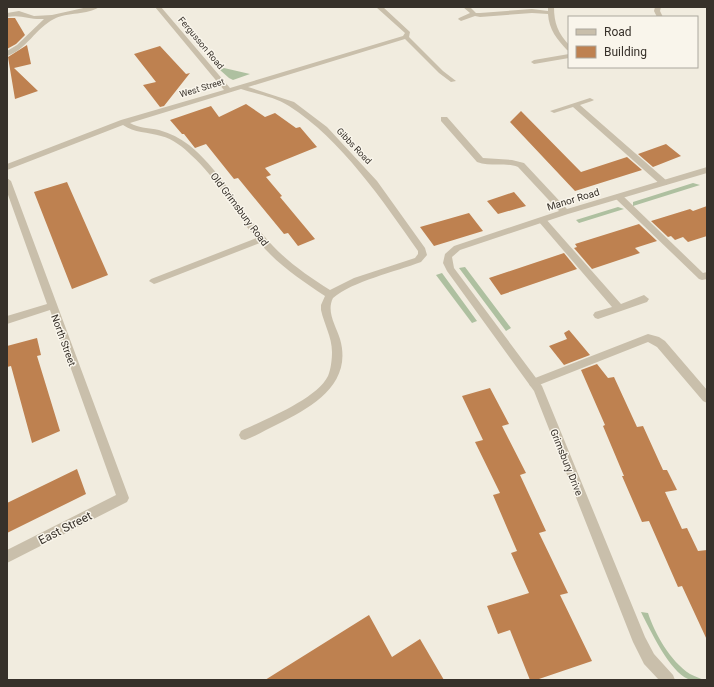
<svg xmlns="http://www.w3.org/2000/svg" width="714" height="687" font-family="Roboto,sans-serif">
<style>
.green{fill:#aec0a0}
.building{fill:#be8150}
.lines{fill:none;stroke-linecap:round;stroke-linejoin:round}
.lane{fill:#c9bfab;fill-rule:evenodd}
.street{fill:#c9bfab;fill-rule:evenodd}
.labels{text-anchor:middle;stroke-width:3;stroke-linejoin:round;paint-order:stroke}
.far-street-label{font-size:9px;fill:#37312a;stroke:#f9f5eb}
.street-label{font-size:10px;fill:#37312a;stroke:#f9f5eb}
.near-street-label{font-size:12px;fill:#37312a;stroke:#f9f5eb}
</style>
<rect width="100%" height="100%" fill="#f1ecdf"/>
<path class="green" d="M224 68 250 74 233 80 229 78 220 70Z
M693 183 700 185 633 206V202Z
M618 207 624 209 579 223 576 220Z
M465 267 511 328 506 331 459 268Z
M442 273 477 321 472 323 436 275Z
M641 612 648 613C655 634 670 661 690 674 694 676 699 678 704 680 699 680 693 681 688 679 670 672 650 630 641 612Z"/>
<path class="building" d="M7 18H15L25 35 16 44 7 49Z
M27 45 31 64 14 68 38 91 15 99 8 57Z
M160 46 186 74 190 73 164 106 160 107 143 85 156 82 134 54Z
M246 104 265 117 275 113 296 128 300 127 317 147 265 168 271 175 266 177 282 196 280 197 315 239 298 246 288 233 284 234 238 178 234 179 206 144 195 148 184 134H182L170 120 211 106 219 117Z
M521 111 581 172 627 157 642 170 575 191 510 122Z
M666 144 681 156 653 167 638 154Z
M67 182 108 275 72 289 34 192Z
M514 192 526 206 498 214 487 201Z
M707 206V236L688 242 683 237 675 240 671 236 668 237 651 221 690 209 693 211Z
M469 213 483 231 434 246 420 227Z
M639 224 657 241 635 248 640 253 592 269 574 248 577 247 575 244Z
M564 253 577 269 501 295 489 278Z
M569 330 590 355 564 365 549 346 567 339 564 333Z
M37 338 41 355 37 356 60 431 32 443 11 366 7 367V346Z
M597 364 608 378 614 377 637 427 643 426 663 470H667L677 490 665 492 682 529 687 528 698 551 707 550V640L682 586 678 587 649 521 642 522 622 476H624L603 426 605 425 581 370Z
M490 388 509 424 502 426 526 473 520 475 546 531 539 533 568 593 560 595 592 661 536 680H530L510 630 498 634 487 606 529 593 511 553 517 551 493 495 500 493 475 442 483 440 462 396Z
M77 469 86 494 7 533V503Z
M369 615 392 657 420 639 444 680H265Z"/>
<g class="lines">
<path class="lane" d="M590 98 594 100 592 101 580 105 667 181V185H661L573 107 554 113 550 111Z
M619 194 622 195 703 273 707 272V279L702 280 699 279 616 199 615 197 616 195Z
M542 217 545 218 621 304 644 295 649 299 647 302 598 319 595 318 593 315 595 312 612 307 539 222 538 220Z
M262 236 265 237 266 239 265 241 157 283 154 284 149 281 151 279Z
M648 334 659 337 665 341 707 390V403L703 401 657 347 648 342 534 387 530 386 529 383 530 380Z"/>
<path class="street" d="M88 7H99C88 15 67 12 54 19 36 28 26 50 7 56V51L17 45 44 19C29 20 22 14 7 17V13L19 11 34 16 52 15Z
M155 7H161L230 88 403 36 405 33 376 7H383L410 32 409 37 443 71 456 81 451 82 439 73 405 39 248 87 294 102 327 127 377 181 425 248 427 255 421 262C395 272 353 281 333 298 326 312 336 326 340 339 353 384 312 407 278 424 267 429 256 436 245 440L241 439 239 435 241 431C264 420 317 399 328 376 331 369 332 359 332 352 332 337 324 324 321 310V305L325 296C301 280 277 264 259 242 235 214 219 180 191 155 183 147 173 139 161 136 148 132 134 133 123 125L7 170V164L121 120 224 90ZM241 89C256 94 275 97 289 106 341 139 383 201 418 251V254L415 258 354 278 330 290C306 275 282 258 264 236 238 206 220 170 189 145 180 138 170 133 159 130 149 128 139 128 130 123Z
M463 7H470L476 13H480L532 9 548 11V7H554C554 23 558 33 569 45V51L567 50C557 39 549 30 548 14L532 13 480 17 475 16 461 21 458 19 459 18 470 13Z
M655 7H661L660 11 663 17H657L654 11Z
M569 54V58L534 64 531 62 534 60Z
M441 117H447L483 158 512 160 524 163 567 209 707 167V173L568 214 460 250 452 257 454 268 542 386 645 637 654 654 673 675 675 680H659L644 664 633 642 534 391 447 271 443 263 445 254 454 246 559 211 518 167C505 162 490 167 477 162L441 121Z
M7 178 11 181 129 498 127 502 7 563V550L116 495 50 310 7 324V316L47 304 7 192Z"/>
</g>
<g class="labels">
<g class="far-street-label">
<text transform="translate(201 43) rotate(50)" y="3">Fergusson Road</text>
<text transform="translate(202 88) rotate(-17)" y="3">West Street</text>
<text transform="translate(354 146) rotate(46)" y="3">Gibbs Road</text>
</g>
<g class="street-label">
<text transform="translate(573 199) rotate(-17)" y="4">Manor Road</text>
<text transform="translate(240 209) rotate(53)" y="4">Old Grimsbury Road</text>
<text transform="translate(64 340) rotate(70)" y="4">North Street</text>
<text transform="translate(567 462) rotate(68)" y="4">Grimsbury Drive</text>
</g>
<g class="near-street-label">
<text transform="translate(65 528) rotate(-27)" y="4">East Street</text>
</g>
</g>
<rect width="714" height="687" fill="none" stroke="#37312a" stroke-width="16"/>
<rect x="568" y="16" width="130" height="52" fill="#f9f5eb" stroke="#aba79e"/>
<rect x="576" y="29" width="20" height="6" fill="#c9bfab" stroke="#aba79e"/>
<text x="604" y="36" font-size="12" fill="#37312a">Road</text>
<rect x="576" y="46" width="20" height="12" fill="#be8150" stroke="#aba79e"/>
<text x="604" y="56" font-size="12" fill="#37312a">Building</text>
</svg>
